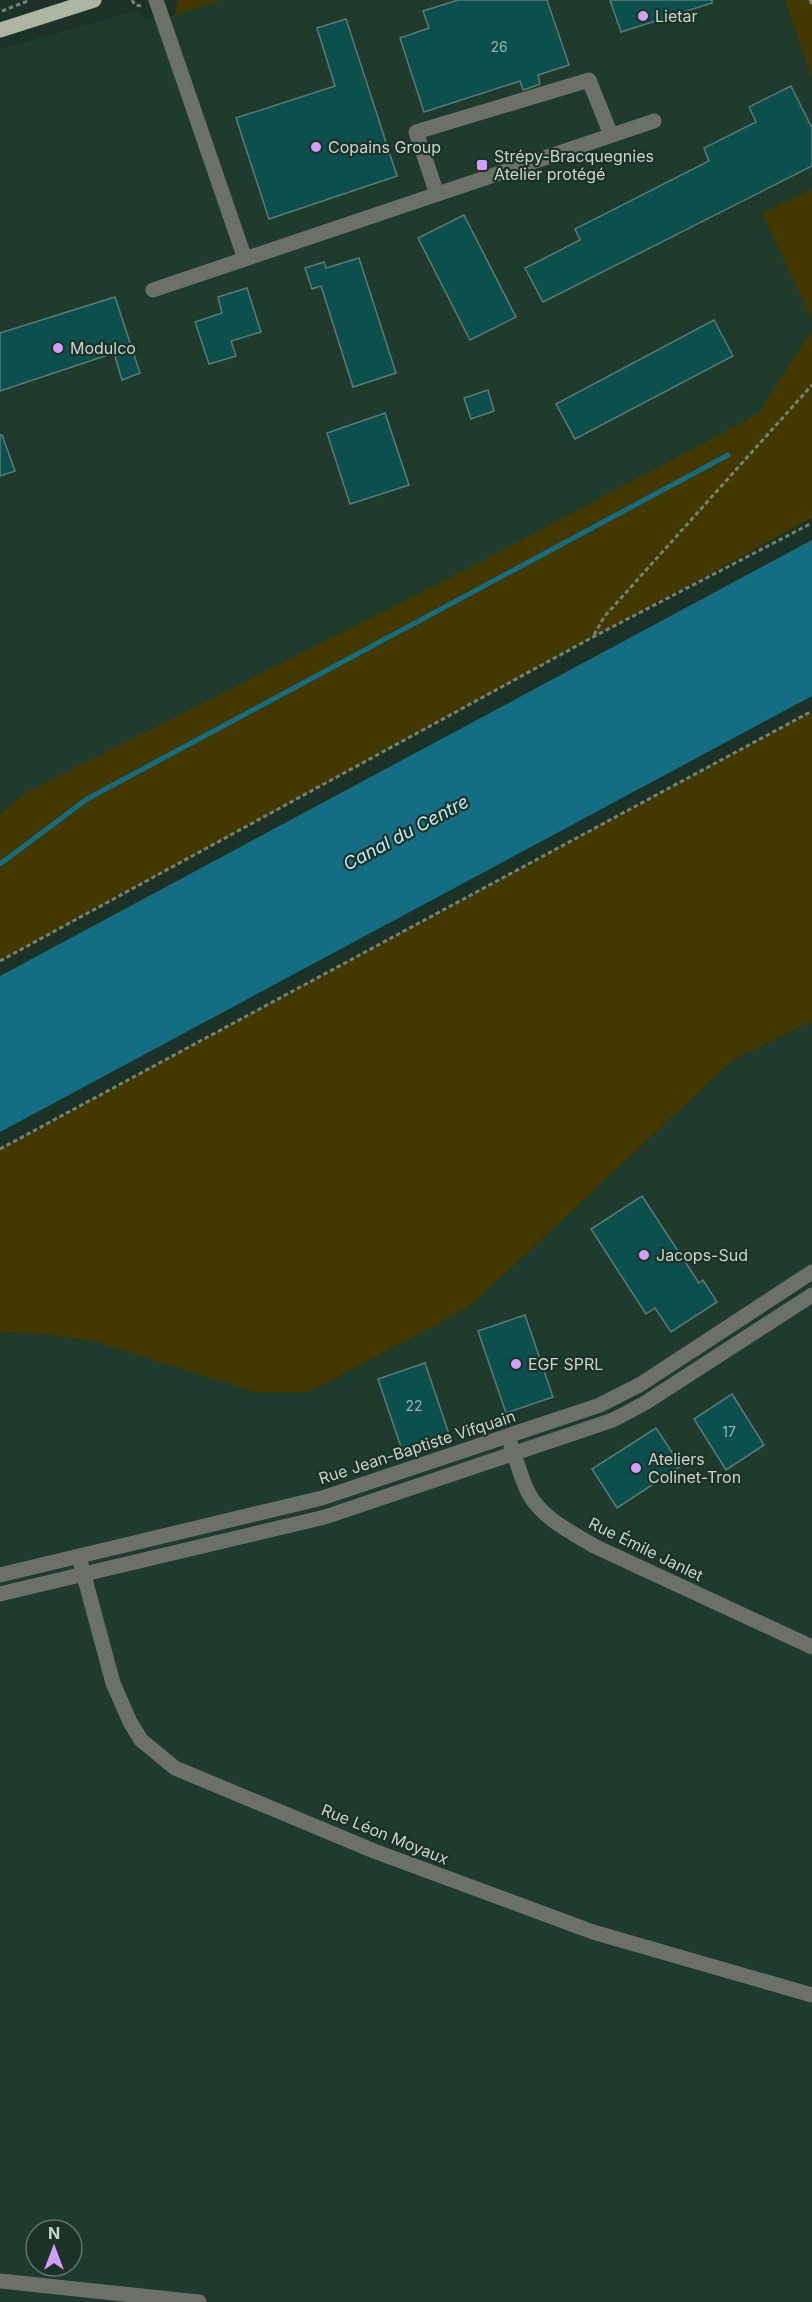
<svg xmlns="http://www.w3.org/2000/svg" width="812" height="2302" font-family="Inter,sans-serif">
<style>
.built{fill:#1e3b2b;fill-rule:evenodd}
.green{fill:#423800}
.water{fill:#136d83}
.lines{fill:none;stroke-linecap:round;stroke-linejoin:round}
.stream{stroke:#136d83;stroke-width:5}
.building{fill:#0b504c;stroke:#5c7a77;stroke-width:1.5}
.path{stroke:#718278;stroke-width:3;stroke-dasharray:4.5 3;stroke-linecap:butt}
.minor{stroke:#6c7168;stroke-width:15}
.major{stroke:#acb6a2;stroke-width:15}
.poi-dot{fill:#d29dfd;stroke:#1d3226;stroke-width:2}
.labels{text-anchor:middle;stroke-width:4.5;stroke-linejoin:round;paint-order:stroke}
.number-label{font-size:14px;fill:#99b4ad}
.poi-label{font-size:16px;fill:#c8d5cd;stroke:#1d3226;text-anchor:start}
.street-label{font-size:16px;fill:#c8d5cd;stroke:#1d3226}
.water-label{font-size:18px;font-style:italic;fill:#bcedfc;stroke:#1d3226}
</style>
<rect width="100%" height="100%" fill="#1d3226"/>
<path class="built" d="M223 0H785L812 79V516L0 949V49L136 11 148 19 175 15Z
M812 1021V2302H0V1332L43 1334 94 1341 160 1361 469 1307 734 1059ZM36 2230H72V2266H36Z"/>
<path class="green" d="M177 0H223L175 15Z
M785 0H812V79Z
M812 189V319L762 213Z
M812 330V518L0 961V814L26 793 486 559 758 414Z
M812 711V1021L734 1059 469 1307 309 1392H255L94 1341 43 1334 0 1332V1149Z"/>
<path class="water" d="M812 540V696L0 1132V976Z"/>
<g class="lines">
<path class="stream" d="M0 864 87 799 728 455"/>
</g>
<path class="building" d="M458 0H547L569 65 538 75 540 84 529 88 523 90 520 81 424 112 400 38 429 28 423 11Z
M610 0H712V3L621 32Z
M346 19 397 176 269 219 236 118 335 86 317 28Z
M791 86 812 128V166L543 302 525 268 580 240 575 229 709 161 704 148 756 122 749 107Z
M464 215 516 317 470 340 418 238Z
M359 258 396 373 353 387 321 286 312 289 305 268 324 262 326 268Z
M247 288 261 332 231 341 236 356 209 364 195 322 222 313 218 297Z
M115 297 140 373 122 380 114 353 0 391V333Z
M714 320 733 356 575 439 556 404Z
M488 390 494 411 471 419 464 398Z
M385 413 409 485 350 504 327 433Z
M0 435H2L15 471 0 476Z
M642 1196 699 1283 703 1280 717 1302 671 1332 655 1308 646 1314 591 1229Z
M525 1315 553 1397 506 1413 478 1331Z
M425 1363 449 1434 402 1450 378 1379Z
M732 1394 764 1445 726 1470 694 1419Z
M656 1428 681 1466 617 1508 592 1469Z"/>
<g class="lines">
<path class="path" d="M132 0 135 5 142 6
M810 0 812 5
M2 11 30 0
M594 635 604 617 812 385
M0 961 593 637 812 523
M0 1149 812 711"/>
<path class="minor" d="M156 0 245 259
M437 194 416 132 589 80 611 135
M153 290 654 121
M511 1445C517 1461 521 1479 529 1494 542 1518 571 1532 594 1546L812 1647
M79 1557 113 1683 130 1722 141 1740 175 1768 374 1851 593 1932 812 1995
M0 1575 322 1498 600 1405 641 1384 812 1272
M0 1594 325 1517 613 1420 645 1403 812 1295
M0 2281 199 2302"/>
<path class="major" d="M0 30 94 0"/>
</g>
<g class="poi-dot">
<circle cx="643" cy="16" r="6"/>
<circle cx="316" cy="147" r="6"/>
<rect x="476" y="159" width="12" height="12" rx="3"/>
<circle cx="58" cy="348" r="6"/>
<circle cx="644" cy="1255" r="6"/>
<circle cx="516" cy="1364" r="6"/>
<circle cx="636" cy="1468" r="6"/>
</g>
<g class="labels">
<g class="number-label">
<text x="499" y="52">26</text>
<text x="414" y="1411">22</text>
<text x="729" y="1437">17</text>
</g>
<g class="poi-label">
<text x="655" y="22">Lietar</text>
<text x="328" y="153">Copains Group</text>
<text x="494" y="162">Strépy-Bracquegnies<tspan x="494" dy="18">Atelier protégé</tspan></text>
<text x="70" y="354">Modulco</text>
<text x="656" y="1261">Jacops-Sud</text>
<text x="528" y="1370">EGF SPRL</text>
<text x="648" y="1465">Ateliers<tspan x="648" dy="18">Colinet-Tron</tspan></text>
</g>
<g class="street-label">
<text transform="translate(417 1447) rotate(-18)" y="6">Rue Jean-Baptiste Vifquain</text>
<text transform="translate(646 1549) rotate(26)" y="6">Rue Émile Janlet</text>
<text transform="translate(385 1834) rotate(22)" y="6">Rue Léon Moyaux</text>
</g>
<g class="water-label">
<text transform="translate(406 833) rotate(-28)" y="6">Canal du Centre</text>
</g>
</g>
<g transform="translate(54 2248)"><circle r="28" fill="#1d3226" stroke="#617369" stroke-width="1.5"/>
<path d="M0-4.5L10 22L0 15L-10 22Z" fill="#d29dfd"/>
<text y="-9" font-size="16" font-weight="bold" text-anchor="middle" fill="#c8d5cd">N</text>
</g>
</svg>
